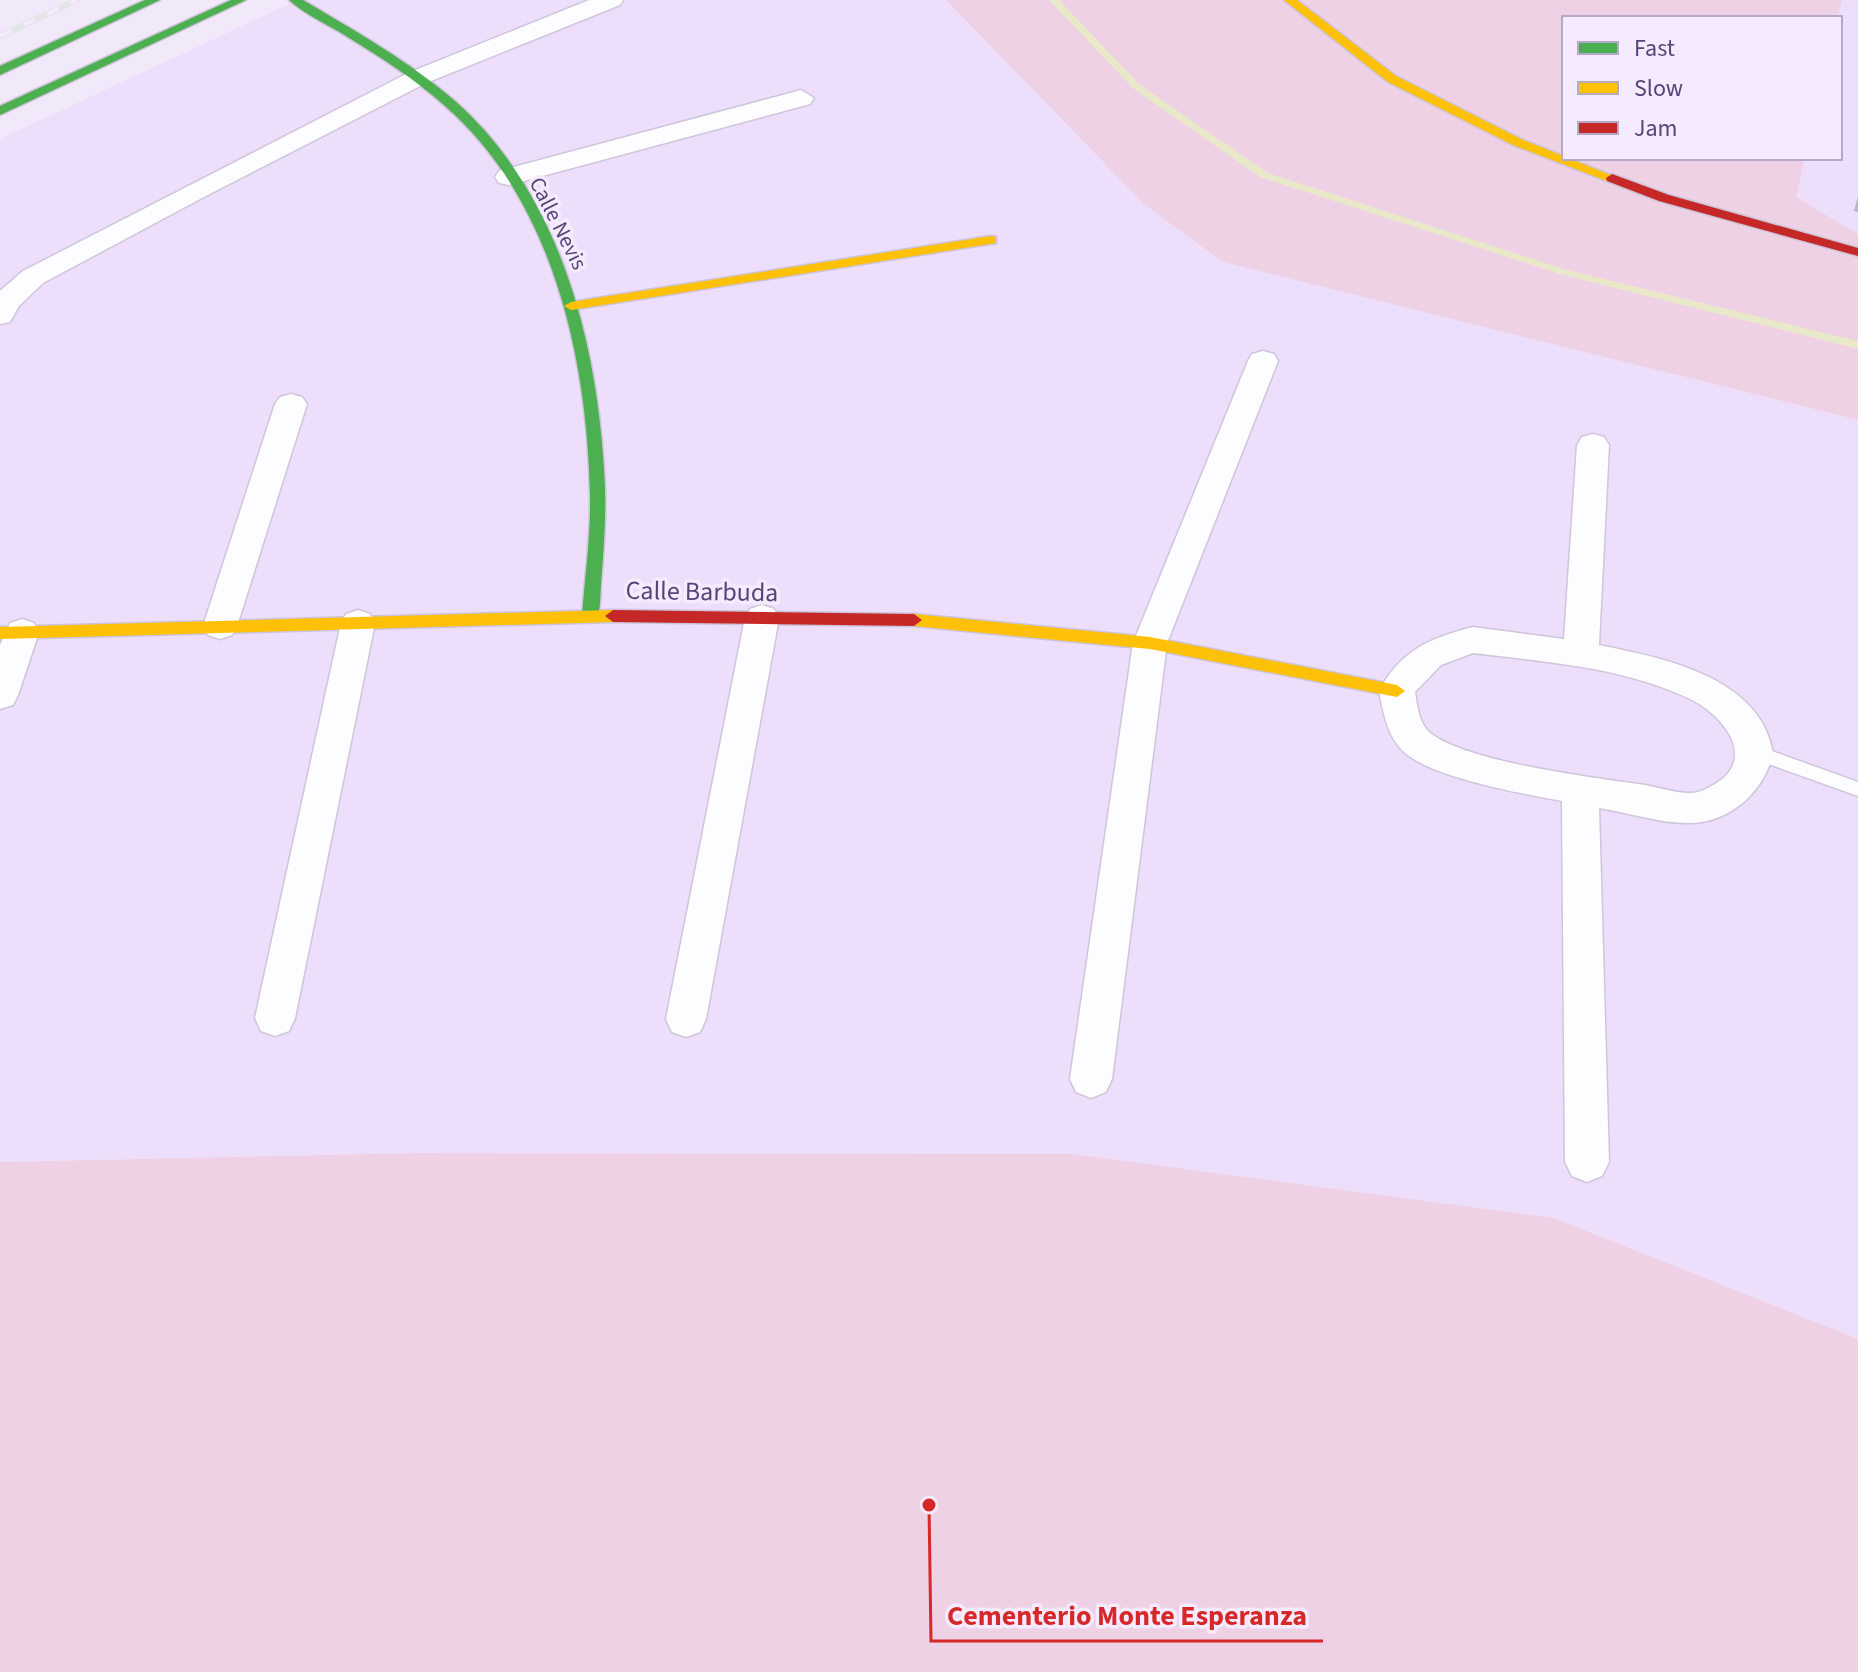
<svg xmlns="http://www.w3.org/2000/svg" width="1858" height="1672" font-family="'Source Sans 3',sans-serif">
<style>
.residential{fill:#eddefb}
.green{fill:#efd1e5}
.lines{fill:none;stroke-linecap:round;stroke-linejoin:round}
.stream{fill:#e9e9c9;fill-rule:evenodd}
.lane-casing{stroke:#cec6da;stroke-width:3}
.street-casing{stroke:#cec6da;stroke-width:3}
.fast-casing{stroke:#cdc4d9;stroke-width:3}
.slow-casing{stroke:#cdc4d9;stroke-width:3}
.jam-casing{stroke:#cdc4d9;stroke-width:3}
.lane{fill:#fdfcfe;fill-rule:evenodd}
.street{fill:#fdfcfe;fill-rule:evenodd}
.fast{fill:#4caf50;fill-rule:evenodd}
.slow{fill:#ffc107;fill-rule:evenodd}
.jam{fill:#c62828;fill-rule:evenodd}
.rail-casing{stroke:#e1e5e5;stroke-width:6}
.rail{stroke:#f6eaff;stroke-width:4;stroke-dasharray:13;stroke-linecap:butt}
.wall{fill:#bbb5c7}
.labels{text-anchor:middle;stroke-width:7;stroke-linejoin:round;paint-order:stroke}
.far-street-label{font-size:22px;fill:#554579;stroke:#f6eaff}
.street-label{font-size:26px;fill:#554579;stroke:#f6eaff}
.leader{fill:none;stroke:#d62828;stroke-width:3}
.callout-dot{fill:#d62828;stroke:#f6eaff;stroke-width:3}
.callout-label{font-size:28px;text-anchor:middle;font-weight:bold;fill:#d62828;stroke:#f6eaff;stroke-width:7;stroke-linejoin:round;paint-order:stroke}
</style>
<rect width="100%" height="100%" fill="#f1e8f9"/>
<path class="residential" d="M298 0H946L1145 205 1223 262 1858 420V1339L1554 1218 1073 1154 415 1153 0 1162V139Z
M1842 0H1858V234L1796 197 1805 158H1840L1838 18Z"/>
<path class="green" d="M946 0H1842L1838 18H1564V158H1805L1796 197 1858 234V420L1223 262 1145 205Z
M415 1153 1073 1154 1554 1218 1858 1339V1672H0V1162Z"/>
<g class="lines">
<path class="stream" d="M1049 0H1059L1140 85 1268 173 1567 270 1858 341V349L1560 274 1260 177 1134 89Z"/>
<defs>
<path id="lane" d="M1755 745 1858 782V796L1749 757 1746 752 1749 747Z"/>
<path id="street" d="M589 0H623L620 5 426 83 202 198 43 283 19 306 10 322 0 324V291L23 271 408 73Z
M801 90 814 98 810 104 509 185 499 183 495 177 499 171Z
M1263 351 1274 354 1278 361 1167 643 1112 1079 1106 1092 1091 1098 1076 1092 1070 1079 1133 643 1248 361 1252 354Z
M291 394 302 397 307 404 237 626 232 635 220 639 208 635 203 626 275 404 280 397Z
M1593 434 1604 437 1609 445 1599 645C1662 658 1760 676 1773 753 1765 790 1732 821 1693 823 1663 824 1628 813 1599 808L1609 1162 1602 1176 1587 1182 1572 1176 1565 1162 1562 801C1524 794 1426 777 1401 749 1387 734 1383 711 1379 691 1401 650 1430 638 1473 627L1564 639 1577 445 1582 437ZM1473 653C1546 662 1625 667 1692 700 1720 714 1755 753 1721 780 1714 785 1702 792 1693 793 1679 794 1660 788 1645 785 1596 778 1464 762 1429 732 1419 723 1417 705 1415 692L1441 665Z
M762 605 774 609 779 618 706 1019 700 1032 686 1037 672 1032 666 1019 745 618 750 609Z
M358 610 370 614 375 623 295 1018 289 1031 275 1036 261 1031 255 1018 341 623 346 614Z
M22 619 34 623 39 632 18 695 13 705 0 709V645L10 623Z"/>
<path id="fast" d="M145 0H160L0 75V66Z
M231 0H246L0 115V106Z
M289 0H303C355 31 409 61 455 101 558 192 596 337 604 469 607 508 604 546 601 584 600 596 601 610 596 620L590 622 582 616C585 576 591 535 590 494 587 357 553 200 445 106 415 79 380 57 346 36 327 24 305 15 289 0Z"/>
<path id="slow" d="M1284 0H1297L1396 76 1521 139 1618 178 1607 181 1513 145 1388 82Z
M991 236 996 237V243L571 310 564 306 571 302Z
M613 610 621 616 613 622 0 639V627Z
M914 614 1150 637 1397 685 1405 691 1397 697 1150 649 914 626 906 620Z"/>
<path id="jam" d="M1612 174 1669 195 1858 248V256L1659 201 1607 181 1606 178Z
M613 610 914 614 922 620 914 626 613 622 605 616Z"/>
</defs>
<use href="#lane" class="lane-casing"/>
<use href="#street" class="street-casing"/>
<use href="#fast" class="fast-casing"/>
<use href="#slow" class="slow-casing"/>
<use href="#jam" class="jam-casing"/>
<use href="#lane" class="lane"/>
<use href="#street" class="street"/>
<use href="#fast" class="fast"/>
<use href="#slow" class="slow"/>
<use href="#jam" class="jam"/>
<defs>
<path id="rail" d="M0 36 77 0"/>
</defs>
<use href="#rail" class="rail-casing"/>
<use href="#rail" class="rail"/>
</g>
<path class="wall" d="M1858 196V212L1854 211Z"/>
<g class="labels">
<g class="far-street-label">
<text transform="translate(559 223) rotate(63)" y="8">Calle Nevis</text>
</g>
<g class="street-label">
<text transform="translate(702 591) rotate(1)" y="9">Calle Barbuda</text>
</g>
</g>
<path class="leader" d="M929 1505L931 1641H1323"/>
<circle class="callout-dot" cx="929" cy="1505" r="8"/>
<g class="callout-label">
<text x="1127" y="1625">Cementerio Monte Esperanza</text>
</g>
<rect x="1562" y="16" width="280" height="144" fill="#f6eaff" stroke="#b6a8c9" stroke-width="2"/>
<rect x="1578" y="42" width="40" height="12" fill="#4caf50" stroke="#b6a8c9" stroke-width="2"/>
<text x="1634" y="56" font-size="24" fill="#554579">Fast</text>
<rect x="1578" y="82" width="40" height="12" fill="#ffc107" stroke="#b6a8c9" stroke-width="2"/>
<text x="1634" y="96" font-size="24" fill="#554579">Slow</text>
<rect x="1578" y="122" width="40" height="12" fill="#c62828" stroke="#b6a8c9" stroke-width="2"/>
<text x="1634" y="136" font-size="24" fill="#554579">Jam</text>
</svg>
